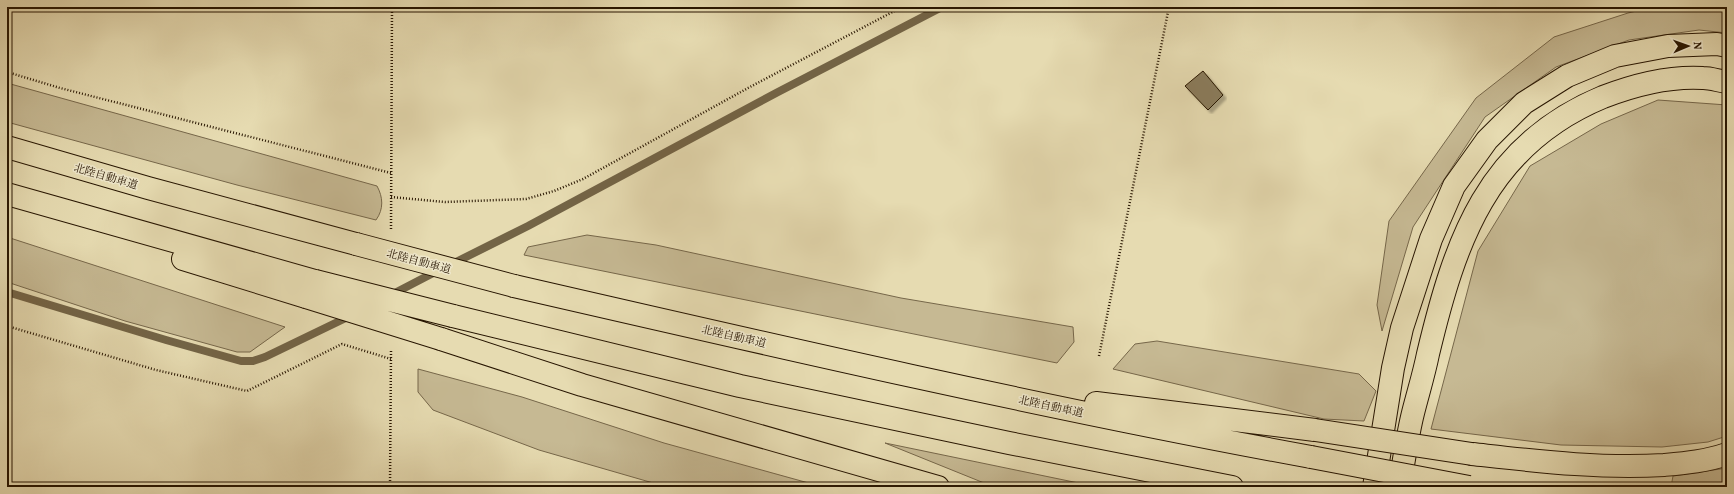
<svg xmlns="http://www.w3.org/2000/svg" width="1734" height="494" font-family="Vollkorn,'Noto Serif JP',serif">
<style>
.green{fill:#c6b993;stroke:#76674a}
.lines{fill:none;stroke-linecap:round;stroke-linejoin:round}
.stream{stroke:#736446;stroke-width:8}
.building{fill:#8a7c5c;stroke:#271500;filter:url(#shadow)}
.highway-casing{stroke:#271500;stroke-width:24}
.path{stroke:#271500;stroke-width:2.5;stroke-dasharray:1 2;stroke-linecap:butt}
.highway{stroke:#e6dbb1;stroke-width:22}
.highway-bridge-casing{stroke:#271500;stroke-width:24;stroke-linecap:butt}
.highway-bridge{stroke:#e6dbb1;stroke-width:22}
.labels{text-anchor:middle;stroke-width:3;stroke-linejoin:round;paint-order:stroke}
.street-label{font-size:11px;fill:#271500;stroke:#efe8cc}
</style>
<defs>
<filter id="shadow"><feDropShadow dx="3.5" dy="3.5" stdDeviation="1" flood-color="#0004"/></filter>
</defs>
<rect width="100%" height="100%" fill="#e6dbb1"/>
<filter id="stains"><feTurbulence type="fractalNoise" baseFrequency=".005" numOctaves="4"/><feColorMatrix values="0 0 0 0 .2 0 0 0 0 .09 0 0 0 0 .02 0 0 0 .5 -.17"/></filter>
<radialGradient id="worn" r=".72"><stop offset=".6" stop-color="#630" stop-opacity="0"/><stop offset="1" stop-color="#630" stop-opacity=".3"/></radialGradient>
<path class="green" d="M1653 7H1727V33L1699 30 1629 40 1556 67 1485 117 1413 227 1382 331 1377 305 1389 221 1476 98 1554 37 1628 13Z
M7 83 377 186C383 197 384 209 376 220L237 185 7 122Z
M1658 100 1727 105V436L1708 442 1662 447 1561 445 1431 429 1478 251 1530 166 1601 124Z
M587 235 656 245 901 298 1073 327 1074 342 1057 363 524 255 528 247Z
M7 237 285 327 250 352H237L125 321 7 282Z
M1157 341 1359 374 1376 391 1364 421 1324 419 1113 369 1135 344Z
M418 369 522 397 664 443 823 487H667L539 450 433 410 418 392Z
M885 443 1093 486 1099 487H994Z
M1727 468V487H1671L1673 476Z"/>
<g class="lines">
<path class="stream" d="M452 264 528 226 778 92 942 7
M7 292 166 340 241 361H253L265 357 352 315
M389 296 439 270"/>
</g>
<path class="building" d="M1203 71 1223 95 1208 110 1185 86Z"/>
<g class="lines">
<defs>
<path id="highway" d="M7 147 148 188 356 244
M7 194 315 281
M183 259 306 297
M514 286C779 347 1044 408 1311 457
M453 316 740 386 1009 443 1232 487
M441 339 582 385 938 487
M1096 403 1315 430
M1472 454C1536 461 1600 469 1664 465 1685 463 1707 461 1727 454
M1374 487 1393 368 1402 328 1431 239 1454 186 1487 140 1524 103 1567 76 1615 56 1668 46 1717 44 1727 46
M1399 487C1404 462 1407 437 1413 413 1418 393 1424 374 1428 354 1455 241 1487 145 1603 97 1634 85 1670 76 1703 78 1711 78 1719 81 1727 82"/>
</defs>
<use href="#highway" class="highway-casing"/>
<path class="path" d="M7 72 60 88 391 173
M391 197 445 202 526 199 554 191 583 179 748 88 902 7
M391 229 392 7
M7 326 156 370 247 391 342 344 391 359
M1099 356 1169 7
M390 487 391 350"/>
<use href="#highway" class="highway"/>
<defs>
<path id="highway-bridge" d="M356 244 514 286
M315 281 453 316
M306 297 441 339
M1315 430 1472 454
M1311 457 1469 487"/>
</defs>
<use href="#highway-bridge" class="highway-bridge-casing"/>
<use href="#highway-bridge" class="highway-bridge"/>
</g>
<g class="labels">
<g class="street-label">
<text transform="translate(106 176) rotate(16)" y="4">北陸自動車道</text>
<text transform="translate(419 261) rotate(15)" y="4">北陸自動車道</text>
<text transform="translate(734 336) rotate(13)" y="4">北陸自動車道</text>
<text transform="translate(1051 406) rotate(12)" y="4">北陸自動車道</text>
</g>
</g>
<rect width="1734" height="494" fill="none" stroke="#e6dbb1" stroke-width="24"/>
<rect x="8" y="8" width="1718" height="478" fill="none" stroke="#271500" stroke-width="2"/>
<rect x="12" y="12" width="1710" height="470" fill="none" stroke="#271500"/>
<g transform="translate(1688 46) rotate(88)" stroke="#efe8cc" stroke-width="3" paint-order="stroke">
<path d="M0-3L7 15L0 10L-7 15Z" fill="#271500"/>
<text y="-6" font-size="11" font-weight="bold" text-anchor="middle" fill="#271500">N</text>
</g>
<rect width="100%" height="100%" filter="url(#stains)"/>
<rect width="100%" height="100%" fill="url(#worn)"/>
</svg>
